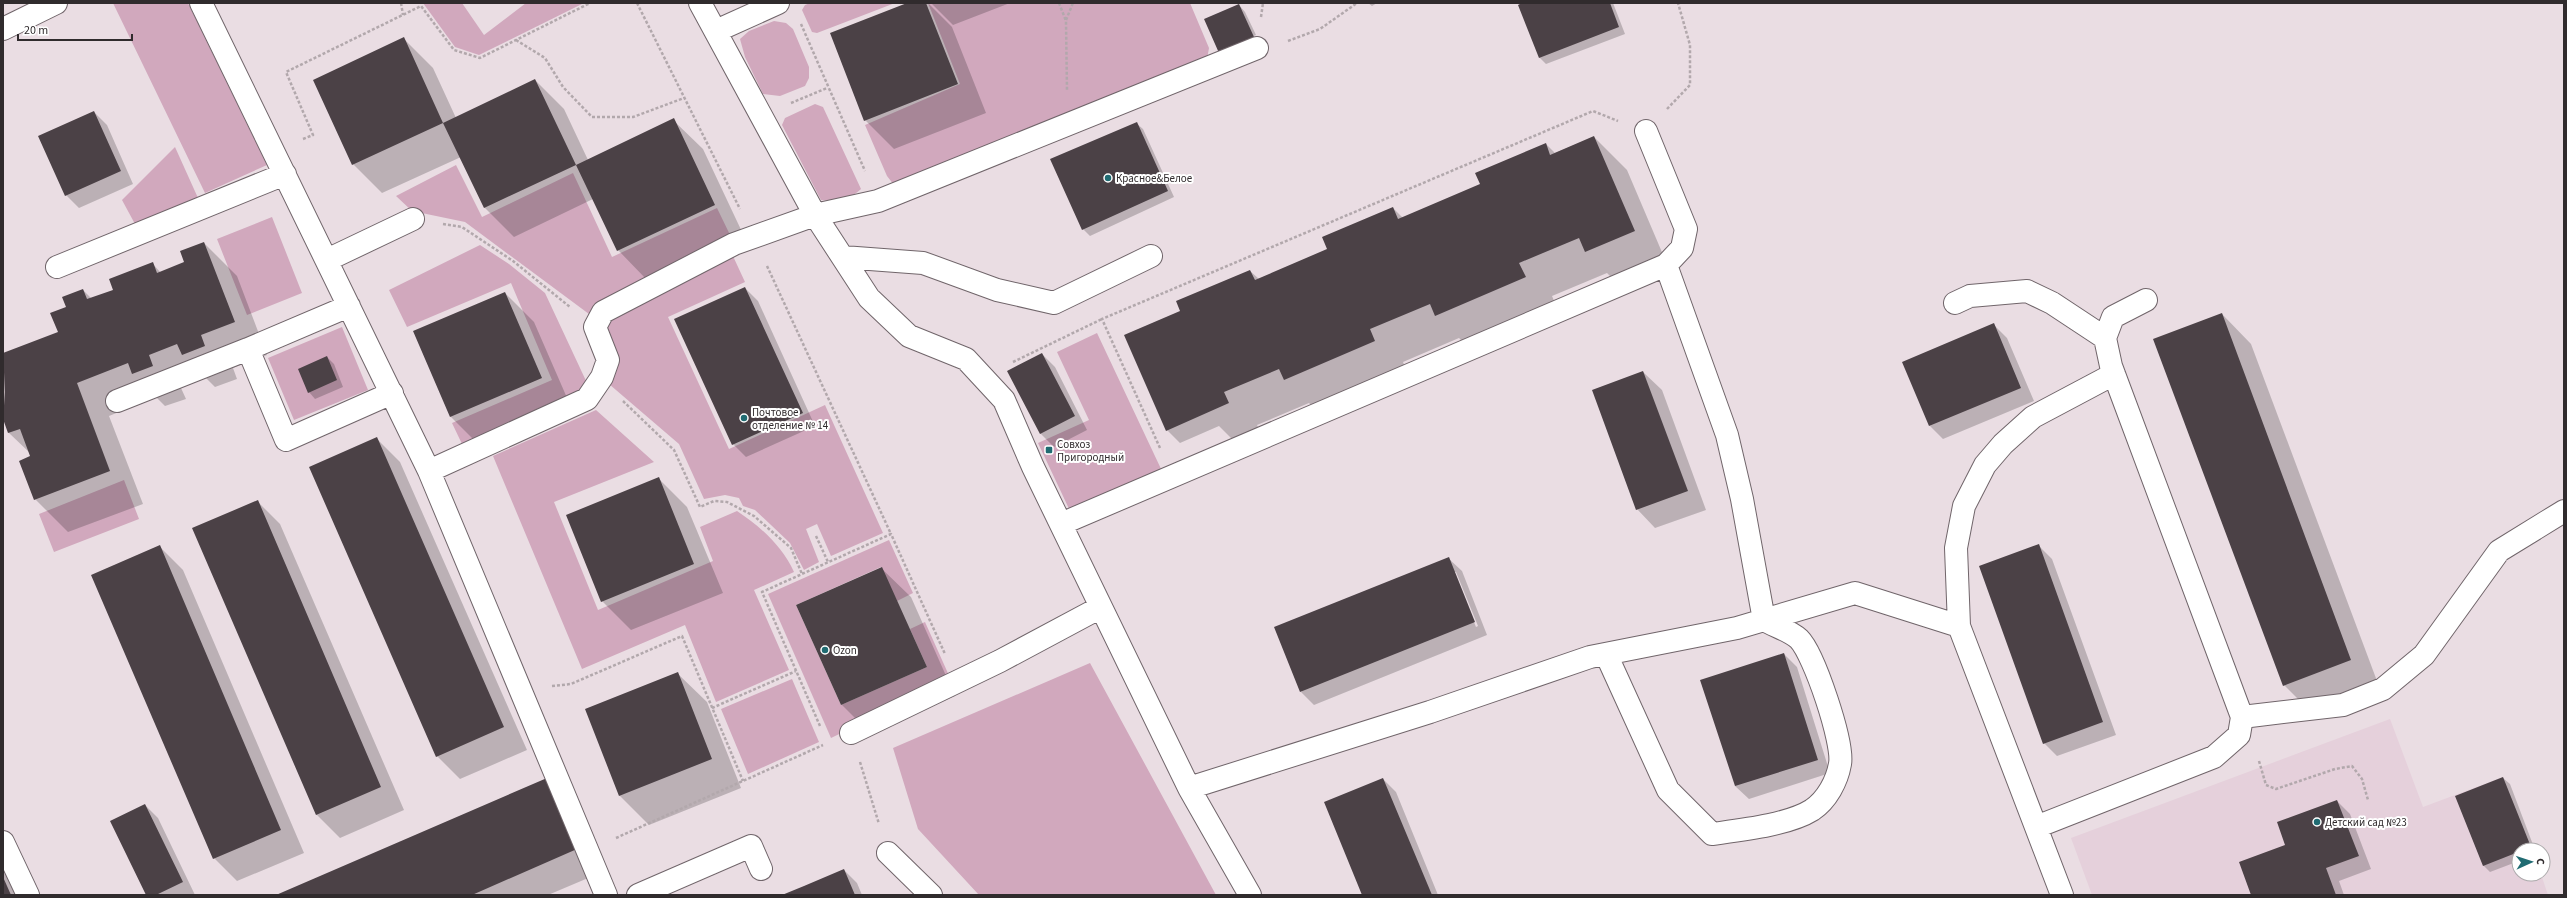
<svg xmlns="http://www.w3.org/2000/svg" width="2567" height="898" font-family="'Source Sans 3',sans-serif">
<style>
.built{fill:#e5d0db}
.green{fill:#d1a8bd}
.shadow{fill:#0003;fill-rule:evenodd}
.building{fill:#4b4146}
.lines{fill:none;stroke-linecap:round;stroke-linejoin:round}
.minor-casing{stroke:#70656a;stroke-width:24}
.path{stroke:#b2a8ac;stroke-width:2.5;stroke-dasharray:3 2;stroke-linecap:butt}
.minor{stroke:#fff;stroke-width:22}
.poi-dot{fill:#206b72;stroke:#fff;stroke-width:1.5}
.labels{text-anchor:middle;stroke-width:4;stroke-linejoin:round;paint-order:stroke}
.poi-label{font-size:11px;fill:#302b2d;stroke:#fff;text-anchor:start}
</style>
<rect width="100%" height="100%" fill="#eadde3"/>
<path class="built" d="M2390 719 2423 807 2503 777 2532 850H2519V874H2541L2548 895H2092L2071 838Z"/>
<path class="green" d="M113 3H188L267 165 205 193Z
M423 3H462L484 35 526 3H584L479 55 455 47Z
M810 3H895L817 33 812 32 802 10 805 5Z
M928 3H1190L1209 48 1207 59 894 185 887 176 865 125 960 84Z
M774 21 786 23 793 29 809 67V78L805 86 780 96 763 94 745 57 740 39 749 31Z
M815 104 823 107 861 189C851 199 835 202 821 200L782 125 785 118Z
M175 147 198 198 135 224 122 200Z
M456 165 482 217 573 173 612 257 717 208 732 239 589 314 465 222 412 211 396 196Z
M272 217 302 293 247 315 217 239Z
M480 245 509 264 545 293 587 383 579 392 462 444 452 423 552 380 511 283 407 327 389 290Z
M732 254 745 282 668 317 729 449 825 405 883 533 831 556 817 524 806 529 819 562 804 570 790 543 755 510 743 506 739 498 725 495 704 499 679 444 609 384 606 331 610 320Z
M342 327 368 390 294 420 268 358Z
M1097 333 1162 471 1071 513 1038 443 1089 420 1057 352Z
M596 410 654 462 554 502 598 610 713 561 700 527 737 511C761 527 782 546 794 572L754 590 789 670 716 702 685 625 582 669 493 456Z
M124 480 139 519 54 552 39 514Z
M889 540 913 593 897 601 881 567 796 605 841 705 927 667 910 629 925 622 951 680 831 738 768 594Z
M1090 663 1216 895H979L918 829 893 748Z
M792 679 819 742 748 774 721 709Z"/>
<path class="shadow" d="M910 3H928L952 27 986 113 894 149 865 120Z
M931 3H1010L953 25Z
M1368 3H1377L1372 6Z
M1525 3H1613L1625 34 1546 64 1540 58 1519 5Z
M1239 5 1245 12 1256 35 1221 51V53L1256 37 1259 44 1226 59 1219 52 1205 20Z
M404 39 433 68 456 118 535 80 564 109 588 160 673 120 703 149 743 234 647 280 618 250 593 199 514 237 484 207 461 157 382 193 353 164Z
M94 112 107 125 133 184 79 208 66 195Z
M1136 123 1143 129 1174 197 1090 236 1083 229Z
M1594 137 1627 170 1667 264 1619 285 1607 273 1552 296 1558 310 1469 348 1459 338 1403 362 1408 374 1318 412 1309 403 1257 425 1262 436 1239 446 1219 426 1180 443 1167 430 1182 312 1250 271 1259 279 1329 249 1393 208 1403 218 1482 185 1546 144 1555 153Z
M204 243 237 276 267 355 233 368 237 379 215 387 206 378 181 388 186 399 165 406 156 397 109 416 143 504 68 532 35 499 30 453 9 433 3 417V354L59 333 67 308 83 290 92 299 114 290 152 263 161 273 186 263Z
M745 288 758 301 815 426 746 457 733 444Z
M505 293 534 322 571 407 480 446 451 417 414 332Z
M2222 314 2251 344 2380 689 2313 714 2284 685Z
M1994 325 2007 338 2034 401 1943 439 1930 426Z
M1042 354 1055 367 1087 430 1054 447 1041 434 1009 371Z
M327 357 334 364 343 387 315 399 309 392Z
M1643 372 1662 390 1706 510 1655 528 1637 509Z
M377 439 400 462 527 750 460 779 437 756Z
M658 478 687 507 723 593 631 630 602 601Z
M257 501 280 524 404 810 340 838 316 814Z
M159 546 183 570 304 853 237 881 214 858Z
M2039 546 2052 559 2116 735 2057 756 2044 743Z
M1448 558 1462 571 1487 635 1314 705 1301 692ZM1454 572H1456L1478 626 1476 627Z
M881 568 911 597 955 696 871 734 842 705 797 605Z
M1784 654 1797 667 1830 773 1749 799 1735 786Z
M677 673 707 702 741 788 649 825 620 796 586 710Z
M2503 778 2510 784 2535 850H2519V861L2490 872 2483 865Z
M1383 779 1396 792 1438 895H1363Z
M546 780 600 873 548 895H279Z
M2337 801 2350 814 2371 869 2339 881 2344 895H2252L2286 846Z
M145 805 158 818 195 895H147Z
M3 857 21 895H3Z
M844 870 857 883 862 895H785Z"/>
<path class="building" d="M907 3H926L958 84 864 121 830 33Z
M1522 3H1610L1619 27 1539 58 1518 5Z
M1239 4 1254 37 1219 53 1204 19Z
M404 37 443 123 352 165 313 80Z
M535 79 576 165 484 208 443 123Z
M94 111 121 171 65 196 38 136Z
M674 118 715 205 617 251 576 165Z
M1137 122 1168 191 1082 230 1050 159Z
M1594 136 1635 231 1585 252 1579 238 1519 263 1526 277 1435 316 1430 304 1370 329 1375 341 1284 380 1279 369 1224 392 1229 403 1166 431 1124 335 1180 311 1176 301 1250 270 1255 280 1327 249 1322 237 1393 207 1398 219 1480 184 1475 173 1546 143 1550 155Z
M204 242 235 322 201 335 205 346 182 355 177 344 149 355 153 366 132 374 128 363 77 383 110 471 34 500 19 461 30 456 20 429 8 433 3 419 5 392 3 353 58 332 50 313 66 307 62 297 83 289 87 299 113 290 109 279 153 262 157 273 184 262 180 251Z
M745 287 803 413 732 445 674 319Z
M505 292 542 378 450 417 413 331Z
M2222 313 2351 660 2283 686 2153 339Z
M1994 323 2021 388 1929 426 1902 362Z
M1042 353 1075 416 1040 434 1007 371Z
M327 356 337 380 308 393 298 369Z
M1643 371 1688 491 1636 510 1592 390Z
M377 437 504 727 436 757 309 467Z
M659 477 694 564 601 602 566 515Z
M258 500 381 787 316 815 192 528Z
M2039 544 2103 722 2043 744 1979 566Z
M160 545 281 830 213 859 91 575Z
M1449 557 1475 622 1300 692 1274 627Z
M882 567 927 667 841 705 796 605Z
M1784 653 1818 760 1735 786 1700 680Z
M678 672 712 759 619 796 585 709Z
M2503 777 2531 847 2483 866 2455 796Z
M547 778 577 849 472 895H276Z
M1383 778 1432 895H1362L1324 802Z
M2337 800 2359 856 2326 868 2336 895H2251L2239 862 2285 845 2277 822Z
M145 804 183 882 156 895H146L110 821Z
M844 869 855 895H782L804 886Z
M3 877 11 895H3Z"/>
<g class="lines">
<defs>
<path id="minor" d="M201 3 429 471 606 895
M700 3 815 215 869 298 909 336 966 359 1004 400 1033 467 1189 788 1250 895
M3 29 56 3
M716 31 778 3
M843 257 923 263 997 290 1054 303 1151 256
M327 260 413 219
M57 267 285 174
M1955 303 1970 296 2027 291 2052 303 2105 338
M349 306 248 349 286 440 392 393
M117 401 248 349
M429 471 587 399 602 377 608 360 595 327 603 312 734 244 815 215 878 201 1257 48
M1061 524 1666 265 1682 248 1686 229 1646 131
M1606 654 1668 790 1712 834C1741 830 1788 825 1812 810 1827 800 1837 781 1840 764 1844 743 1814 654 1799 639 1791 631 1774 626 1764 620L1742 499 1727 435 1666 265
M2242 717 2343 705 2383 689 2424 655 2499 551 2564 511
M851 733 1000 661 1101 607
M1189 788 1430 712 1590 657 1737 628 1855 593 1959 626
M2036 827 2214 757 2239 735 2242 717 2111 366 2105 338 2113 317 2146 300
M3 842 28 895
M888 853 931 895
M638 895 751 846 761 869
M2062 895 1959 626 1956 548 1964 506 1985 465 2003 444 2033 417 2114 374"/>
</defs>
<use href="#minor" class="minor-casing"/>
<path class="path" d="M401 3 403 15
M637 3 740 209
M1059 3 1066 21 1067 91
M1261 17 1263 3
M1066 20 1073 3
M801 24 865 171
M516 40 545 58 563 87 592 117H633L684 98
M1288 41 1320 29 1357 3
M791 103 827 88
M1667 109 1690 85V45L1678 3
M303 139 313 135 286 72 421 6 454 50 480 58 590 3
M443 224 462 227 513 261 570 307
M767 266 891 534
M1013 362 1102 319
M623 401 674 450 700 507 714 501 727 502 754 516 791 548 802 574
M1160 448 1102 319 1593 111 1618 121
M816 536 828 562
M552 686 571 684 682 636 743 781
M712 708 796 671
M820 726 762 592 891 534 945 654
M2259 761 2266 785 2276 789 2335 769 2352 766 2362 779 2368 800
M860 762 879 824
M616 838 823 745"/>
<use href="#minor" class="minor"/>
</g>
<g class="poi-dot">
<circle cx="1108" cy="178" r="4"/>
<circle cx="744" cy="418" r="4"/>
<rect x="1045" y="446" width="8" height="8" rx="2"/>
<circle cx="825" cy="650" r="4"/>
<circle cx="2317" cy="822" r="4"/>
</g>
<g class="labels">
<g class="poi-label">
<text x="1116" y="182">Красное&amp;Белое</text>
<text x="752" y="416">Почтовое<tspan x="752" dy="13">отделение № 14</tspan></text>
<text x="1057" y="448">Совхоз<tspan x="1057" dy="13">Пригородный</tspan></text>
<text x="833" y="654">Ozon</text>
<text x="2325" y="826">Детский сад №23</text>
</g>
</g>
<rect width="2567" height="898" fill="none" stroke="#302b2d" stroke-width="8"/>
<g transform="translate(2531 862) rotate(87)"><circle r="19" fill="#ffffff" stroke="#acaaab"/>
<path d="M0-3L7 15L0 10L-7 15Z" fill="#206b72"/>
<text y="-6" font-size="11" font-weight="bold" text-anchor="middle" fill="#302b2d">С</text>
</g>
<path d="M18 34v6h114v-6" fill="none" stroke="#302b2d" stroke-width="2"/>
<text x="24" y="34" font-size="12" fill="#302b2d" stroke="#ffffff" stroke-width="3" paint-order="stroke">20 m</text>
</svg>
